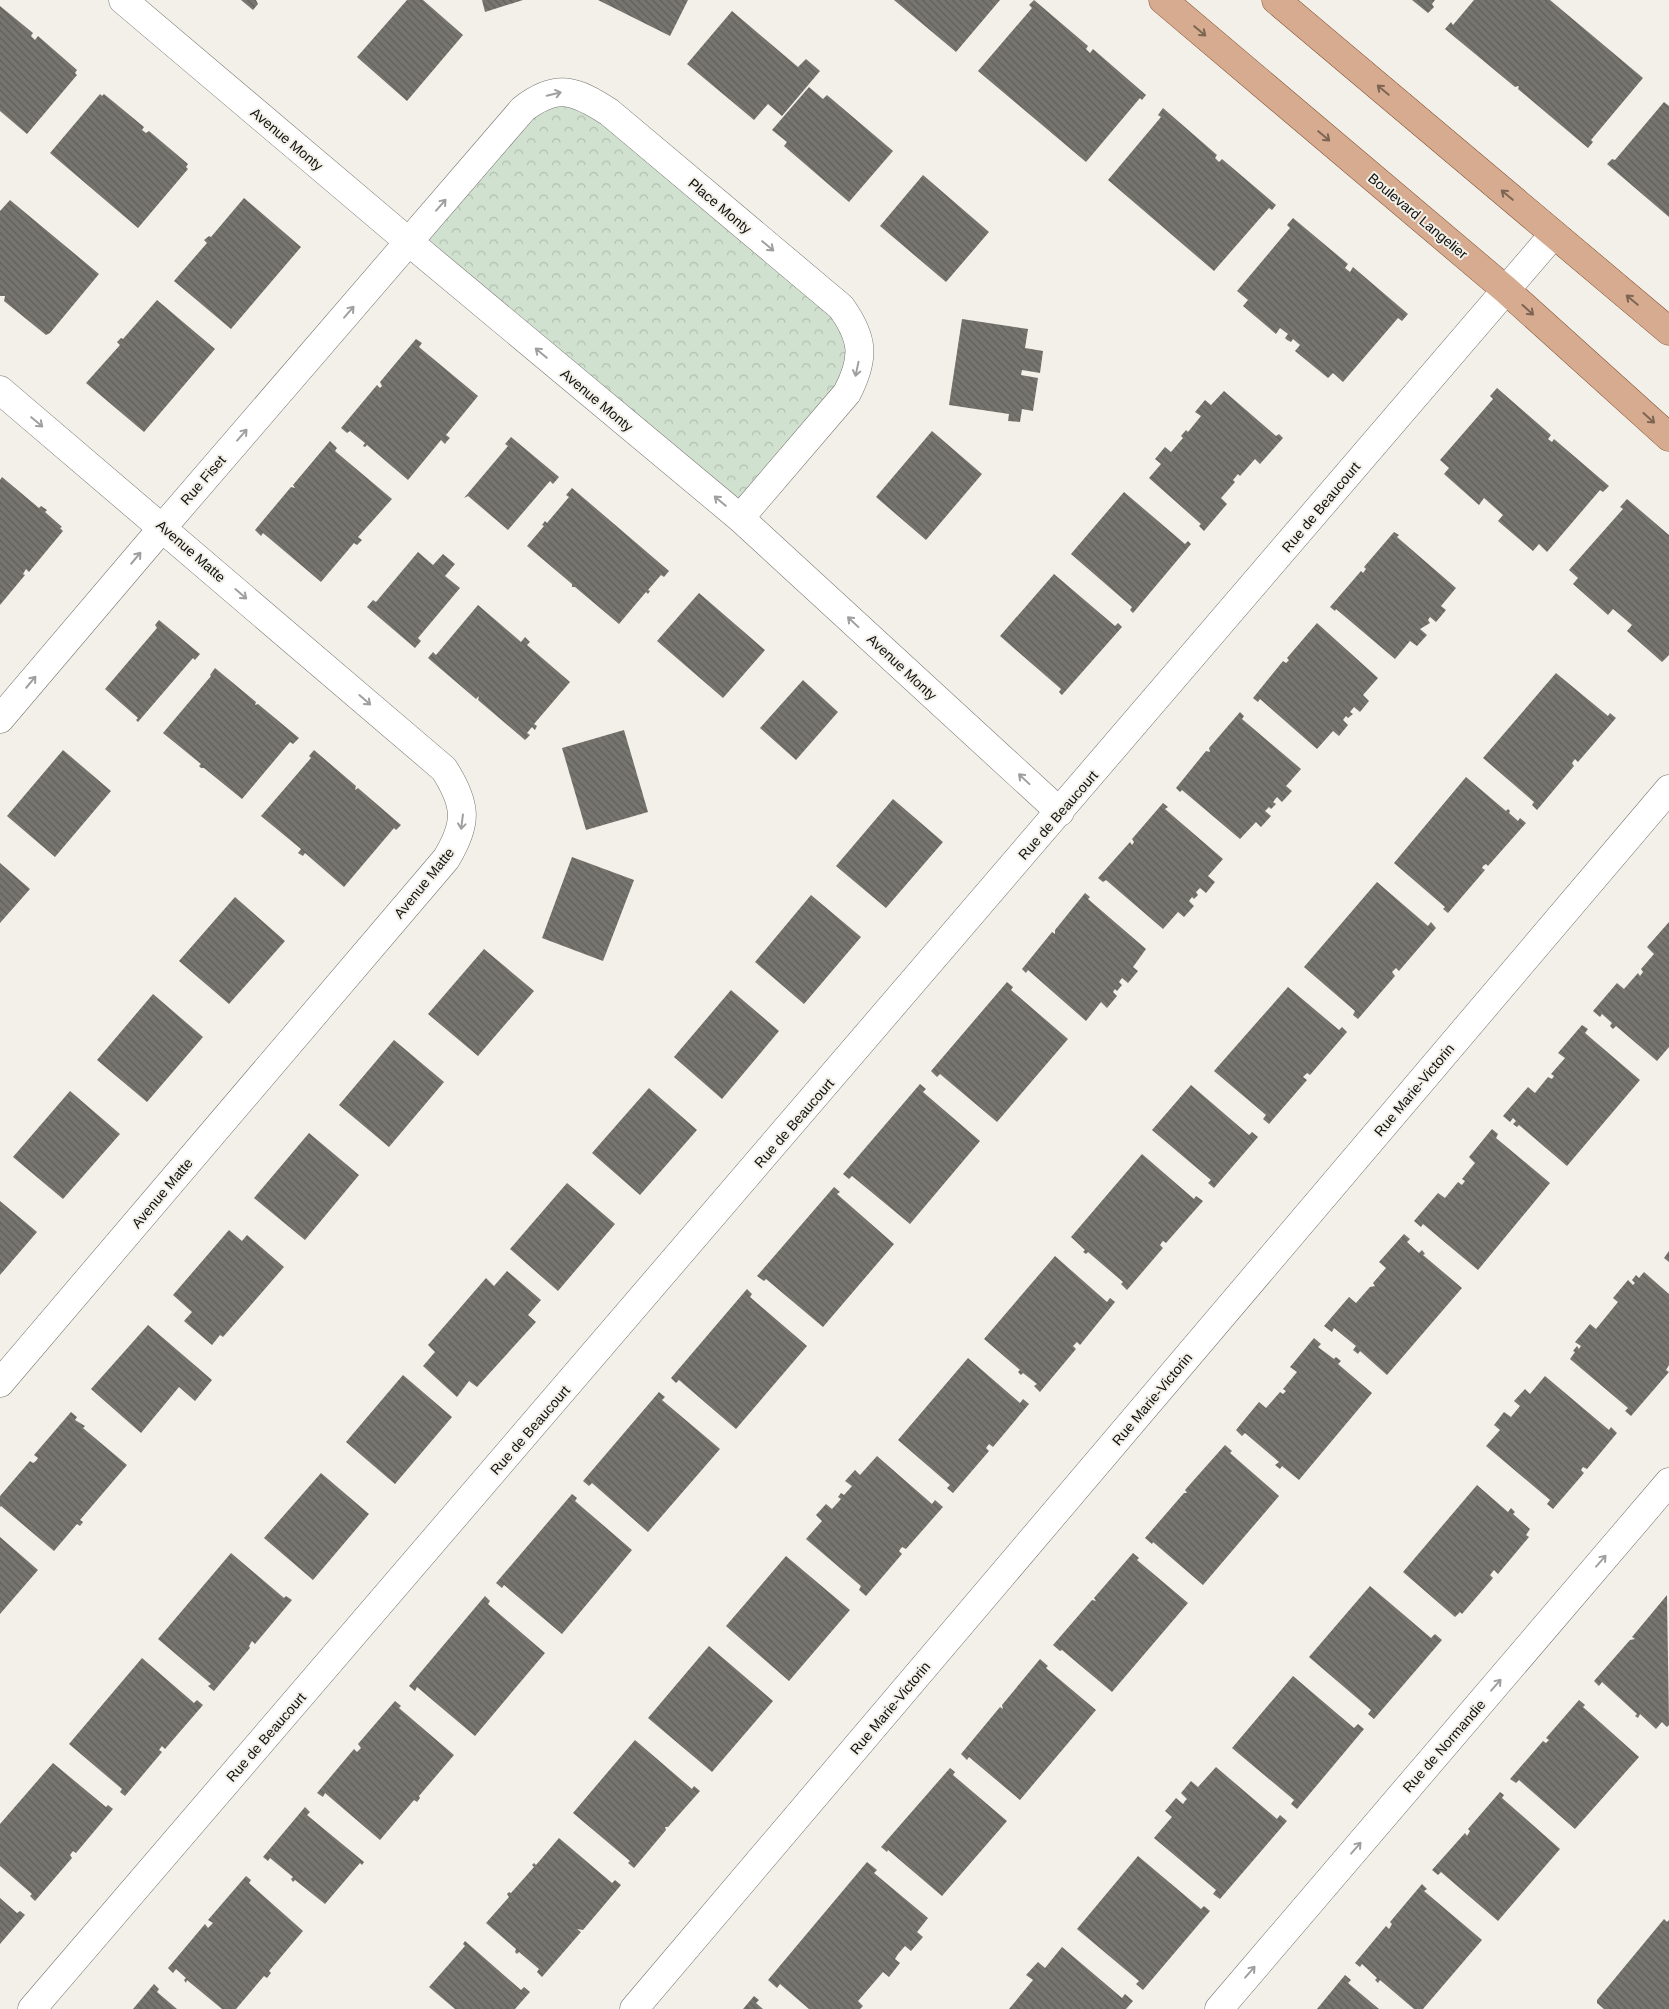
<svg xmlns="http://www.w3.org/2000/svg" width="1669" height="2009" font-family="Helvetica,sans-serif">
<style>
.park{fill:url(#park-crowns)}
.building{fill:url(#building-back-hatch)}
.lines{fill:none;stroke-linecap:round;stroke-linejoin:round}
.minor-casing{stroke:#76746e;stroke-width:29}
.major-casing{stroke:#805031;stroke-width:29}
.minor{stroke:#fff;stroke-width:28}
.major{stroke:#d7ab8f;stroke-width:28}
.oneway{stroke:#7d6554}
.oneway2{stroke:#9f9f9e}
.labels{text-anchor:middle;stroke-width:4;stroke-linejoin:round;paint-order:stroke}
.street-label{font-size:14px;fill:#10100d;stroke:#f2f0e9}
</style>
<defs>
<pattern id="park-crowns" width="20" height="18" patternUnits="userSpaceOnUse" patternTransform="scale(1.25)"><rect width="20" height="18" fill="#d0e1cf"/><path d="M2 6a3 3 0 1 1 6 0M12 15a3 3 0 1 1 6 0" fill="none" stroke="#b2c0b1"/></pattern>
<pattern id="building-back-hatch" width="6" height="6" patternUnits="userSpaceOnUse" patternTransform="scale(1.25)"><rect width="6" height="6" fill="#77756f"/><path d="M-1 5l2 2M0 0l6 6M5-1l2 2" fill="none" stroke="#605f5a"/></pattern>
</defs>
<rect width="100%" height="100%" fill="#f2f0e9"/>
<path class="park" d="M565 91 841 307 861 353 740 518 409 242 523 109Z"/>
<path class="building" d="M241 0H256L258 4 253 10Z
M407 0H423L463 35 407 101 357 57Z
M482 0H523L485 12Z
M598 0H688L670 36Z
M894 0H1000L956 52Z
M1034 0 1088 46 1086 49 1090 53 1093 49 1146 95 1142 100 1140 98 1086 162 978 71 1032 8 1029 5Z
M1412 0H1435L1432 4 1434 7 1428 13Z
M1474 0H1550L1643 78 1591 140 1593 142 1588 148 1518 89 1519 86 1515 87 1445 29 1451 22 1453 25Z
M0 6 33 33 31 36 35 40 38 36 77 70 75 73 77 75 27 134 0 111Z
M732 11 798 67 806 59 820 71 782 116 768 104 754 120 687 64Z
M809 87 823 99 827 95 893 151 849 202 784 146 787 142 772 130Z
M100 94 102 96 104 94 144 127 142 130 146 133 149 131 188 164 186 167 188 169 138 228 50 153Z
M1664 102 1669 106V217L1607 164 1612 159 1615 160Z
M1163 108 1217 155 1215 158 1219 162 1222 159 1276 205 1272 210 1269 208 1214 271 1108 180 1161 117 1158 115Z
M923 175 989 232 946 282 880 226Z
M244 198 301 247 231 329 174 281 207 243 204 240 209 236 211 237Z
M10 200 99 274 50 333 46 335 4 301 5 296H0V211Z
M1293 218 1348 264 1345 268 1350 272 1353 267 1408 314 1402 321 1398 318 1343 382 1333 373 1328 378 1295 351 1300 345 1293 339 1291 342 1287 340 1285 338 1288 334 1280 328 1276 334 1243 306 1248 300 1237 291 1290 228 1287 225Z
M157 300 215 349 144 432 86 383 120 345 117 342 121 338 123 339Z
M962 319 1028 329 1025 348 1043 351 1040 373 1022 370 1021 375 1038 378 1033 411 1022 409 1020 422 1008 421 1009 414 949 405Z
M416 339 422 343 419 347 478 396 446 435 450 438 447 441 445 444 441 440 408 480 367 445 365 447 363 446 365 443 350 431 347 433 341 428 377 385 380 388 382 386 380 382Z
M1497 388 1551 435 1548 439 1552 442 1554 439 1609 486 1603 492 1600 490 1547 552 1539 544 1533 551 1498 521 1503 515 1484 498 1479 505 1444 474 1449 468 1440 460 1493 399 1490 396Z
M1224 391 1276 436 1279 434 1283 438 1260 464 1255 459 1240 476 1238 474 1233 480 1235 482 1221 498 1227 504 1204 531 1199 526 1201 524 1149 478 1161 464 1155 459 1165 447 1171 452 1183 438 1181 436 1186 430 1188 432 1201 416 1195 412 1205 400 1211 405Z
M932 431 982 474 926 540 876 497Z
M511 437 559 477 553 484 550 481 508 530 468 496 464 498 508 446 505 444Z
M330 441 337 448 335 451 392 499 358 537 362 540 357 545 354 543 321 582 263 533 261 536 255 530 291 487 295 488 293 485Z
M2 477 39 508 41 506 47 510 45 512 62 527 60 528 63 531 29 572 26 569 23 574 25 575 0 605V480Z
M572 488 669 571 664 577 661 575 648 590 650 591 648 594 646 592 619 624 575 587H572V584L527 546 544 526 542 525 545 521 547 523 569 497 566 495Z
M1124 492 1185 544 1188 541 1191 544 1133 613 1130 610 1132 607 1071 554Z
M1627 499 1669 535V655L1662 662 1627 631 1632 625 1613 609 1608 615 1573 584 1578 578 1569 570 1623 509 1620 507Z
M1394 532 1399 535 1397 537 1456 588 1441 606 1446 610 1436 622 1430 617 1428 620 1430 623 1420 629 1427 635 1417 646 1410 641 1395 659 1336 609 1335 611 1330 607 1361 571 1363 573 1366 569 1364 567Z
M418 552 433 565 443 554 455 564 445 576 460 588 418 638 421 641 415 648 367 607 373 600 376 602Z
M1054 574 1115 626 1118 623 1122 627 1062 695 1059 692 1061 689 1000 636Z
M699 593 765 650 723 698 657 641Z
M478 605 521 642 525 637 530 642 527 645 570 682 534 724 537 726 535 730 532 727 527 733 530 735 525 740 478 700 479 696 476 699 428 658 433 652 436 655Z
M159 620 200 654 195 660 193 658 138 722 136 720 138 718 105 689 157 628 155 625Z
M1317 623 1378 678 1363 695 1369 701 1360 712 1354 707 1350 712 1353 714 1348 718 1346 716 1343 720 1348 725 1339 736 1333 731 1317 749 1260 699 1258 702 1253 698 1283 661 1286 663 1289 660 1287 658Z
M215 668 256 702 255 705 258 704 299 738 293 744 290 742 242 799 204 768H201L199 766 201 764 163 733 211 676 210 675Z
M1556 673 1608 716 1610 713 1616 718 1578 762 1575 759 1572 763 1574 766 1537 810 1532 805 1534 802 1483 758Z
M803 680 838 712 796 760 760 728Z
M1240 712 1244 716 1242 719 1301 769 1286 786 1292 791 1282 802 1277 797 1273 802 1276 804 1271 809 1269 807 1265 811 1271 816 1261 827 1256 822 1240 839 1182 790 1180 792 1176 788 1206 751 1210 752 1209 748Z
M624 730 648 812 586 830 562 748Z
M63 750 111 791 55 857 7 816Z
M314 750 356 786 355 790 358 788 401 825 396 830 394 828 344 887 305 853 303 856 298 853 301 849 261 816 311 758 309 756Z
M1466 777 1506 811 1508 809 1510 811 1509 813 1518 821 1520 818 1526 823 1488 866 1486 864 1483 866 1482 868 1485 870 1448 913 1443 909 1445 907 1394 863Z
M893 799 943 842 886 908 836 866Z
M1163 803 1168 807 1165 809 1223 859 1208 876 1215 882 1206 893 1200 888 1196 892 1198 895 1194 899 1192 897 1189 901 1194 906 1184 917 1178 912 1163 929 1106 880 1103 882 1098 878 1130 842 1132 845 1134 842 1132 839Z
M572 857 634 880 603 961 542 938Z
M0 863 30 889 0 923Z
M1377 882 1428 926 1431 922 1436 928 1399 971 1396 968 1392 972 1395 976 1358 1019 1353 1015 1355 1011 1304 967Z
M1085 893 1090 897 1088 899 1146 949 1133 967 1138 971 1128 983 1122 978 1119 982 1122 985 1117 991 1115 989 1113 992 1117 996 1107 1008 1101 1002 1086 1021 1028 970 1026 973 1022 969 1052 932 1055 934V930Z
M811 895 861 937 804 1004 755 962Z
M235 897 285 941 229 1004 179 961Z
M1669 922V1047L1657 1061 1616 1026 1613 1029 1610 1026 1612 1023 1602 1014 1600 1017 1593 1011 1617 983 1624 989 1638 973 1640 976 1643 972 1641 969 1654 954 1647 947Z
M484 949 534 991 478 1056 428 1014Z
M1007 982 1013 987 1011 990 1068 1039 997 1122 940 1074 937 1077 931 1071Z
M1288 987 1339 1030 1342 1027 1347 1032 1310 1075 1307 1073 1303 1077 1307 1080 1269 1124 1263 1119 1266 1115 1214 1071Z
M731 990 779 1031 722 1099 674 1057Z
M153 994 203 1037 147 1102 97 1060Z
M1582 1025 1588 1029 1585 1033 1640 1080 1567 1166 1519 1125 1517 1127 1513 1124 1516 1121 1513 1118 1510 1122 1503 1116 1528 1087 1535 1093 1548 1077 1552 1079 1554 1076 1551 1074 1565 1058 1558 1053Z
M394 1040 444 1082 389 1147 339 1105Z
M920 1084 926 1089 923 1092 980 1141 910 1224 852 1176 849 1179 843 1174Z
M1191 1085 1249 1135 1252 1132 1258 1137 1214 1188 1208 1183 1211 1180 1152 1130Z
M649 1088 697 1130 640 1195 592 1153Z
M70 1091 120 1134 63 1199 13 1157Z
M1492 1129 1498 1134 1496 1138 1550 1183 1478 1270 1423 1224 1421 1227 1414 1221 1438 1193 1445 1198 1458 1182 1462 1185 1465 1181 1462 1179 1475 1163 1469 1157Z
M309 1133 359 1175 305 1240 254 1198Z
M1142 1154 1194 1199 1196 1196 1203 1201 1166 1243 1163 1241 1162 1242 1160 1245 1163 1248 1127 1290 1121 1284 1123 1282 1088 1252 1086 1254 1083 1252 1085 1250 1071 1237Z
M567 1183 615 1224 558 1291 510 1249Z
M834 1187 840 1192 837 1194 894 1244 823 1327 766 1279 764 1281 757 1276Z
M0 1201 37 1232 0 1275Z
M229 1230 242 1241 247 1235 284 1267 223 1337 220 1335 212 1345 184 1321 192 1312 173 1295Z
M1404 1234 1410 1239 1407 1242 1419 1253 1422 1250 1425 1254 1423 1255 1462 1288 1387 1375 1360 1351 1358 1354 1353 1350 1356 1346 1334 1328 1332 1332 1324 1326 1349 1297 1356 1303 1370 1287 1375 1286 1373 1283 1386 1268 1379 1262Z
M1669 1251V1262L1664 1258Z
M1055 1256 1107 1302 1110 1298 1115 1302 1080 1345 1077 1342 1073 1346 1076 1349 1040 1392 1034 1386 1037 1384 1023 1373 1021 1375 1018 1372 1020 1370 984 1339Z
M507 1271 541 1300 528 1315 536 1322 477 1387 469 1381 457 1397 423 1366 435 1352 428 1345 486 1278 494 1286Z
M1644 1272 1669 1294V1365L1666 1370 1669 1372 1631 1416 1625 1411 1628 1408 1570 1359 1575 1352 1573 1351 1577 1346 1579 1349 1581 1346 1575 1342 1590 1324 1596 1329 1618 1302 1613 1298 1628 1280 1633 1285 1635 1283 1632 1280 1636 1275 1639 1278Z
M747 1289 752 1294 750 1297 807 1346 736 1429 679 1380 676 1383 671 1378Z
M148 1325 212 1380 195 1401 179 1387 141 1433 91 1389Z
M1314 1338 1321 1344 1318 1347 1334 1359 1336 1357 1341 1361 1338 1364 1372 1393 1299 1480 1282 1466 1280 1469 1275 1465 1279 1462 1245 1433 1242 1436 1236 1430 1259 1402 1266 1408 1280 1392 1283 1394 1286 1391 1283 1389 1297 1372 1290 1367Z
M968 1358 1020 1403 1023 1399 1029 1404 993 1447 989 1444 986 1448 989 1451 953 1493 947 1488 950 1485 898 1440Z
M403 1375 452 1417 395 1484 346 1442Z
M1545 1376 1609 1430 1611 1427 1617 1433 1587 1469 1583 1467 1581 1470 1584 1473 1553 1509 1547 1504 1550 1500 1486 1446 1500 1430 1494 1425 1504 1412 1511 1417 1520 1406 1514 1401 1525 1389 1530 1394Z
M659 1392 665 1397 662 1400 720 1449 648 1532 592 1483 589 1486 583 1481Z
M71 1412 77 1417 75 1420 85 1426 83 1428 127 1465 80 1520 83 1522 80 1526 77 1524 54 1551 1 1506 0 1507V1496L30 1461 33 1463 36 1461 38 1458 34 1455Z
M1225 1445 1232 1451 1230 1453 1279 1496 1203 1585 1153 1542 1152 1544 1145 1538 1184 1493H1187L1185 1490Z
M877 1456 932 1504 935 1500 943 1507 906 1549 902 1547 899 1551 902 1554 866 1596 859 1590 861 1586 806 1539 822 1521 816 1515 826 1504 832 1509 841 1499 838 1497 841 1493 844 1495 852 1486 845 1481 855 1470 860 1475Z
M321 1473 369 1514 313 1580 264 1538Z
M1477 1485 1508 1512 1511 1508 1515 1512 1513 1514 1530 1529 1526 1535 1529 1537 1498 1574 1494 1570 1490 1575 1493 1578 1462 1614 1460 1612 1455 1617 1403 1572Z
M572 1494 577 1498 575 1501 632 1550 562 1634 504 1585 502 1588 496 1583Z
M0 1537 38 1570 0 1614Z
M231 1553 284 1598 286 1596 292 1600 255 1644 252 1641 249 1646 250 1648 214 1691 208 1686 211 1684 158 1639Z
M1133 1553 1139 1558 1137 1560 1188 1603 1112 1692 1062 1650 1060 1651 1053 1645 1092 1600 1096 1601 1094 1598Z
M786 1556 850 1610 789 1681 726 1626Z
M1370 1586 1431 1638 1435 1634 1442 1640 1374 1719 1368 1714 1371 1710 1309 1657Z
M1667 1595 1669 1725 1667 1727 1662 1722 1656 1729 1640 1714 1638 1718 1635 1716 1637 1714 1602 1682 1599 1686 1594 1681 1630 1640 1635 1639 1632 1637Z
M485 1596 490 1601 488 1604 545 1653 475 1736 417 1687 415 1691 409 1686Z
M709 1646 773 1701 712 1772 648 1718Z
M142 1658 194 1703 197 1700 203 1705 165 1749 162 1746 159 1750 162 1752 125 1796 120 1792 122 1789 69 1744Z
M1040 1659 1048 1666 1046 1668 1096 1710 1020 1800 969 1757 967 1760 961 1754 1000 1707 1003 1709 1002 1705Z
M1293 1676 1354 1728 1358 1724 1364 1729 1297 1809 1291 1804 1294 1800 1232 1748Z
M1579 1700 1585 1705 1583 1707 1639 1757 1575 1829 1519 1780 1516 1783 1510 1779 1543 1741 1546 1743 1549 1740 1546 1738Z
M395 1701 401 1706 399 1708 454 1755 419 1796 420 1798 417 1802 414 1800 380 1840 325 1793 323 1797 317 1793 354 1749 357 1752 361 1748 358 1744Z
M635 1740 692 1789 694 1786 700 1791 668 1827H665L666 1830 634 1868 628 1863 630 1861 573 1813Z
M53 1763 106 1807 108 1805 113 1809 76 1853 73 1851 70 1855 72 1858 35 1901 30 1896 32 1894 0 1866V1824Z
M1216 1767 1277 1819 1280 1815 1287 1821 1220 1899 1213 1894 1216 1890 1154 1838 1172 1817 1165 1811 1176 1798 1183 1804 1185 1801 1187 1799 1181 1793 1191 1781 1198 1787Z
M950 1768 955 1772 953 1775 1007 1821 942 1896 888 1850 887 1852 881 1847Z
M1500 1792 1504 1795 1502 1798 1560 1849 1498 1921 1441 1872 1438 1875 1432 1870 1465 1833 1467 1836 1470 1831 1468 1829Z
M305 1807 310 1812 307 1815 364 1862 362 1865 360 1863 325 1904 295 1880 293 1882 291 1879 293 1877 270 1858 268 1861 263 1857Z
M559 1838 612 1883 615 1880 621 1885 583 1930 577 1929 581 1932 542 1977 537 1972 539 1969 519 1952 517 1954 515 1952 516 1949 486 1923 509 1897 507 1894 509 1892 511 1893 534 1867 532 1865 534 1863 536 1865Z
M1138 1856 1201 1909 1204 1906 1210 1911 1143 1990 1136 1984 1139 1981 1077 1929Z
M867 1862 877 1870 874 1873 928 1918 917 1932 923 1937 911 1951 905 1946 898 1954 895 1959 900 1963 889 1977 883 1972 858 2001 863 2006 860 2009H809L780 1984 777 1988 768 1980Z
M246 1876 251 1880 249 1883 303 1931 269 1971 271 1973 267 1978 264 1976 236 2009H222L187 1980 186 1983 184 1980 186 1978 176 1969 173 1973 168 1968 205 1924 208 1928 213 1923 208 1920Z
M1422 1884 1427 1889 1424 1891 1482 1940 1423 2009H1414L1380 1980 1378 1983 1375 1980 1377 1978 1362 1964 1360 1967 1355 1963 1386 1926 1389 1929 1392 1924 1390 1922Z
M0 1898 17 1913 20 1911 25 1915 0 1944Z
M1664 1919 1667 1922 1669 1920V2009H1604L1597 2003V2000Z
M465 1941 521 1990 524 1987 530 1992 515 2009H455L429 1987 465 1946 463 1944Z
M1062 1947 1122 1998 1125 1994 1133 2001 1126 2009H1009L1033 1980 1026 1975 1038 1962 1045 1968Z
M1345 1975 1351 1980 1348 1983 1379 2009H1317Z
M154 1984 159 1989 157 1992 177 2009H133Z
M754 1996 759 2000 756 2003 763 2009H743Z"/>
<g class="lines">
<defs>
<path id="minor" d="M123 0 409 242 740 518 1060 812
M0 390 444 769C467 805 468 823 446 859L0 1383
M0 719 163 527 523 109C557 83 575 90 609 112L841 307C864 339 865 358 847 393L740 518
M32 2009 1553 235
M634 2009 1669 789
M1219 2009 1669 1482"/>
<path id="major" d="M1163 0 1506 290 1669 437
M1276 0 1669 331"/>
</defs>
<use href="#minor" class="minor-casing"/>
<use href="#major" class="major-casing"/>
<use href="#minor" class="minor"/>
<use href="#major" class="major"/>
</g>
<defs><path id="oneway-shaft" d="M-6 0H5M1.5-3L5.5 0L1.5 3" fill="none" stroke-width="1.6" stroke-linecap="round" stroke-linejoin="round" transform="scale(1.25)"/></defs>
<g class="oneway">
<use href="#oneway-shaft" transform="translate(1200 31) rotate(40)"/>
<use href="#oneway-shaft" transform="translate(1383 90) rotate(-140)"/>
<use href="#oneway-shaft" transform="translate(1324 136) rotate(40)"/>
<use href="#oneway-shaft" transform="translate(1507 195) rotate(-140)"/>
<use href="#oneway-shaft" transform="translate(1632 300) rotate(-140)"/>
<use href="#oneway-shaft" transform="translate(1528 310) rotate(42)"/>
<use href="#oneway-shaft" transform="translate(1649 418) rotate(42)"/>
</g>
<g class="oneway2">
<use href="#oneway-shaft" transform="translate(554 94) rotate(-13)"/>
<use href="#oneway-shaft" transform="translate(441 205) rotate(-49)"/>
<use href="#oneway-shaft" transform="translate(768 246) rotate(40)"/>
<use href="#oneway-shaft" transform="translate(349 312) rotate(-49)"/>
<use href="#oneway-shaft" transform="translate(541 353) rotate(-140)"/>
<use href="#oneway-shaft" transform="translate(857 369) rotate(102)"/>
<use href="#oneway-shaft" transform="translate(37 422) rotate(40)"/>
<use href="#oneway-shaft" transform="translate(242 435) rotate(-49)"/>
<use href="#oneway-shaft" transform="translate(720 501) rotate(-140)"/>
<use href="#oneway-shaft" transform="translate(136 558) rotate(-50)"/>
<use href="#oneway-shaft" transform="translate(241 594) rotate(41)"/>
<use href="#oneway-shaft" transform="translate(853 622) rotate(-137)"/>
<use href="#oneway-shaft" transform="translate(31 682) rotate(-50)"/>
<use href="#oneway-shaft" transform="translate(365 700) rotate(41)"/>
<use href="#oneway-shaft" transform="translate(1024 779) rotate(-137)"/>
<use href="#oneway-shaft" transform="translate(462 822) rotate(97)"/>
<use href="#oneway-shaft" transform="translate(1601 1561) rotate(-49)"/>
<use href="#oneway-shaft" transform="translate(1496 1685) rotate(-49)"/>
<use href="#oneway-shaft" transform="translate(1356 1848) rotate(-49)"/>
<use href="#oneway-shaft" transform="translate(1250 1972) rotate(-49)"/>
</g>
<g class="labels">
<g class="street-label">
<text transform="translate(287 139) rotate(40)" y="5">Avenue Monty</text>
<text transform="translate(720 206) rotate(40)" y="5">Place Monty</text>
<text transform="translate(1418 216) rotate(40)" y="5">Boulevard Langelier</text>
<text transform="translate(597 400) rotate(40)" y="5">Avenue Monty</text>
<text transform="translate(203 480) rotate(-49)" y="5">Rue Fiset</text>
<text transform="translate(1321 507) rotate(-50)" y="5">Rue de Beaucourt</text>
<text transform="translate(191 551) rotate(41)" y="5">Avenue Matte</text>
<text transform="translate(902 667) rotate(43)" y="5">Avenue Monty</text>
<text transform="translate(1058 815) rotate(-49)" y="5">Rue de Beaucourt</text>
<text transform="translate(424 883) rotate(-51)" y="5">Avenue Matte</text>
<text transform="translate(1414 1090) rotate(-50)" y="5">Rue Marie-Victorin</text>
<text transform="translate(794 1123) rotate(-49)" y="5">Rue de Beaucourt</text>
<text transform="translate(162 1193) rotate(-50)" y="5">Avenue Matte</text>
<text transform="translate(1152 1399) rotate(-50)" y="5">Rue Marie-Victorin</text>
<text transform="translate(530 1430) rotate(-49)" y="5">Rue de Beaucourt</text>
<text transform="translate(890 1708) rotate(-50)" y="5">Rue Marie-Victorin</text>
<text transform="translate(266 1737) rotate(-49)" y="5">Rue de Beaucourt</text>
<text transform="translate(1444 1746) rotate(-49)" y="5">Rue de Normandie</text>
</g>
</g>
</svg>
